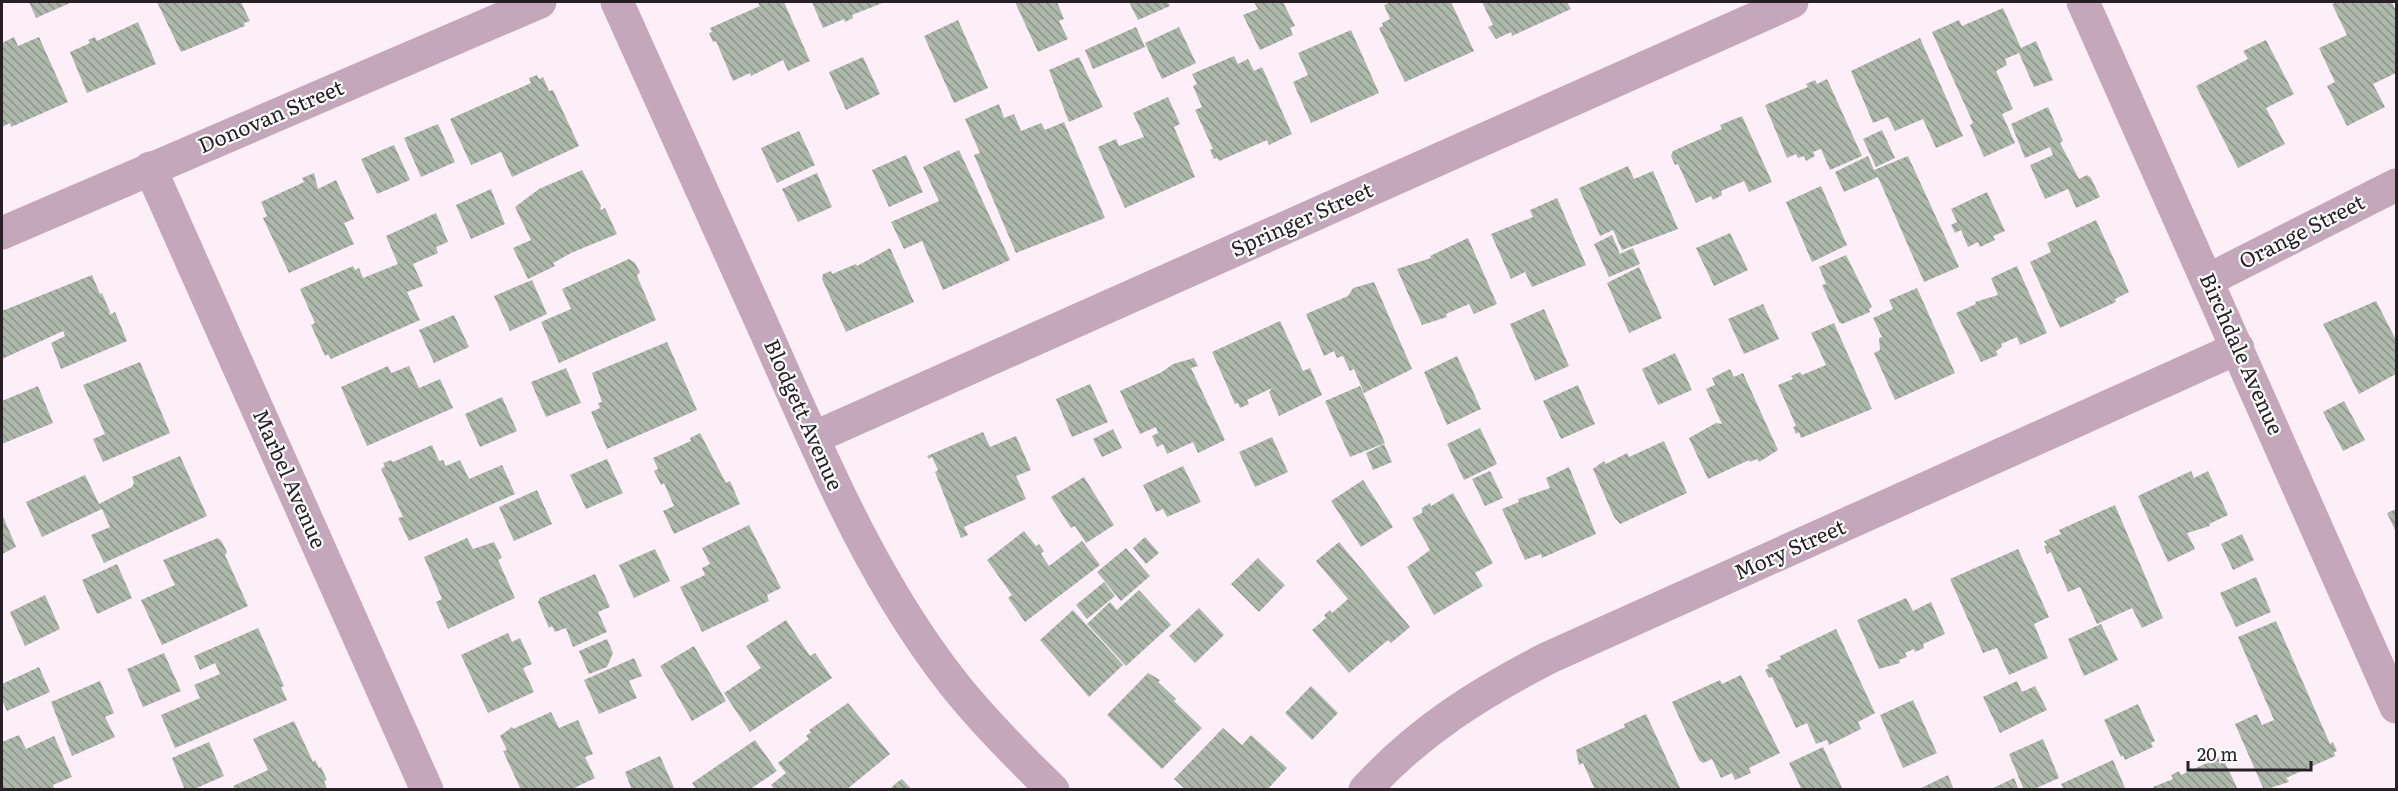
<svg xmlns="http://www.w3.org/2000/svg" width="2398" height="791" font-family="Literata,serif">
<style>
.building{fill:url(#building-back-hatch)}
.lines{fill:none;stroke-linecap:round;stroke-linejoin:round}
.minor{stroke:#c4a7ba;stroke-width:33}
.labels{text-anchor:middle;stroke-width:4.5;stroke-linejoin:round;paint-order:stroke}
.street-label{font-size:21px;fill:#272125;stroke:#fff}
</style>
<defs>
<pattern id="building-back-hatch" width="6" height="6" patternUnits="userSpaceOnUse" patternTransform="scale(1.5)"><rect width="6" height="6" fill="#acb8aa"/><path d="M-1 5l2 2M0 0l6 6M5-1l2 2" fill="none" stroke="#8c958a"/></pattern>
</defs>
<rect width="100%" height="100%" fill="#fdeff8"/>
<path class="building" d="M29 2H69L70 3 36 18Z
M157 2H241L250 21 244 23 245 26 181 52Z
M761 2H784L810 61 788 71 783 60 751 76 750 73 733 81 716 41 713 42 709 33 712 32 710 28 760 6 758 3Z
M812 2H885L852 15 853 18 845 22 844 19 823 28Z
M1015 2H1057L1064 19 1059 21 1068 39 1038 52Z
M1129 2H1168L1170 6 1138 20Z
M1254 2H1283L1295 26 1290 28 1293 35 1260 50 1243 15 1258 9Z
M1391 2H1451L1474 51 1405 82 1379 28 1383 26 1382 23 1390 19 1384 5Z
M1482 2H1567L1571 9 1512 36 1511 32 1496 39 1488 27 1493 25Z
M2338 2H2392L2396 11V73L2373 84 2385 107 2347 126 2327 86 2335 82 2319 48 2347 35 2332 4Z
M2003 8 2021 48 2036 41 2053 80 2034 87 2019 53 2005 59 2007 65 1996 71 2013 109 2002 114 2015 143 1984 157 1970 125 1973 123 1932 32 1959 20 1962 26Z
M958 20 988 88 954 103 924 36Z
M138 22 156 64 87 93 70 52 90 43 88 40 95 37 97 41Z
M1136 27 1145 47 1093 69 1085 50Z
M1179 27 1196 63 1162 79 1145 43Z
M1351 30 1379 93 1311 123 1293 82 1308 75 1298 53Z
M14 37 18 46 39 37 68 102 11 127 10 123 2 127V43Z
M1920 38 1963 136 1936 148 1923 119 1895 131 1888 117 1873 123 1851 71Z
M2266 40 2294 94 2266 108 2285 144 2238 168 2196 86 2248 59 2243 51Z
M1234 56 1238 64 1248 59 1254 71 1262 67 1292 134 1269 145 1267 140 1219 161 1217 158 1214 159 1210 150 1213 149 1195 110 1202 107 1193 86 1197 84 1192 74Z
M863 57 880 94 846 110 829 72Z
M1079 57 1103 107 1069 122 1049 70Z
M537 75 539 79 543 77 549 91 553 90 579 146 512 177 501 152 471 165 450 119 531 83 529 78Z
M1827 79 1862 156 1830 170 1821 149 1813 152 1815 156 1806 161 1804 156 1798 158 1796 154 1787 158 1765 105 1808 87 1806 84 1815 80 1817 84Z
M1168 97 1180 124 1174 127 1195 177 1125 208 1098 147 1116 139 1119 146 1144 137 1133 113Z
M999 104 1004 118 1014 114 1021 131 1041 123 1045 130 1064 122 1105 218 1016 253 974 155 980 153 965 119Z
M2048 107 2063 141 2060 143 2079 179 2087 175 2091 178 2100 197 2076 208 2068 189 2045 199 2030 165 2053 155 2050 147 2025 158 2011 124Z
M1742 116 1772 182 1749 192 1744 181 1721 191 1722 195 1713 200 1711 196 1696 203 1678 164 1675 165 1671 156 1673 151 1722 129 1720 125Z
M438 124 455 162 421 177 404 138Z
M1882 130 1895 158 1876 167 1863 139Z
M799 131 815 165 777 183 761 148Z
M394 145 410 180 377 194 361 159Z
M959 150 1010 260 943 290 922 241 904 249 891 222 939 201 923 167Z
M906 155 923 192 889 207 872 170Z
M1868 156 1874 170 1908 156 1959 267 1924 282 1878 177 1844 192 1835 172Z
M1628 166 1634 179 1653 171 1678 229 1622 250 1613 230 1600 236 1579 188Z
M582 170 601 206 600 210 605 208 617 234 571 253 553 263 555 266 528 279 513 248 531 240 515 207 539 189Z
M314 173 318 189 336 180 354 219 344 223 354 244 289 273 263 218 267 216 261 202 304 182 302 178Z
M817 173 832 207 798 222 782 189Z
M1821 186 1847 245 1812 262 1786 202Z
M491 189 505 224 471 239 456 205Z
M1987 192 2005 231 1993 236 1995 240 1980 247 1978 242 1968 247 1961 230 1955 233 1951 225 1957 222 1951 209Z
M1557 198 1586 265 1532 287 1525 272 1511 279 1491 234 1533 217 1530 210Z
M436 213 448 242 436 247 438 253 413 264 423 286 407 292 420 320 331 359 328 354 325 356 311 325 315 323 300 289 353 266 355 270 359 268 363 278 398 264 386 236Z
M2096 220 2129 292 2115 299 2116 302 2060 328 2030 262 2051 252 2047 243Z
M1730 233 1748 270 1714 286 1696 248Z
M1612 235 1620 254 1633 248 1640 264 1609 277 1594 244Z
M1468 238 1497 304 1474 314 1469 304 1446 314 1447 317 1422 325 1397 269 1431 258 1430 256Z
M890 248 914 302 846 332 822 279 823 274 831 271 832 274 856 264 857 266Z
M1846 255 1872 307 1869 309 1870 312 1842 324 1839 322 1822 285 1826 284 1819 267Z
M629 259 635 263 640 272 637 276 656 320 559 363 541 322 571 309 562 289Z
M2017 266 2047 333 2020 345 2017 337 2001 344 2002 347 1996 351 1998 355 1981 362 1956 313 1976 304 1975 302 1998 295 1991 278Z
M1639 267 1662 318 1629 333 1607 283Z
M92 275 100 294 102 293 110 312 109 315 115 312 127 341 61 369 51 343 65 336 63 331 2 359V311Z
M532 280 547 314 510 331 494 296Z
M1374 282 1412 369 1364 393 1354 369 1350 371 1343 356 1337 358 1334 351 1324 356 1306 314 1348 296 1353 288Z
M1917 288 1955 373 1895 400 1874 353 1880 350 1879 338 1882 337 1873 318 1893 309 1889 300Z
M2376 301 2396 340V374L2359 394 2323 324Z
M1763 304 1779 339 1744 354 1728 319Z
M1544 309 1569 366 1535 381 1510 324Z
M454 315 469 347 434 363 419 330Z
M1280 321 1303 371 1310 368 1322 395 1279 416 1269 392 1272 388 1247 400 1249 404 1240 408 1238 403 1235 404 1212 352Z
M1834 323 1872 409 1801 438 1799 432 1796 434 1793 427 1796 426 1778 385 1793 379 1791 376 1800 372 1802 375 1826 365 1811 333Z
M667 342 697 410 607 449 591 412 600 408 598 403 602 402 592 373Z
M1675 353 1692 390 1658 405 1642 369Z
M1457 356 1481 409 1447 425 1424 372Z
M1194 358 1198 366 1191 368 1225 440 1198 453 1193 442 1167 454 1163 444 1157 447 1152 436 1158 433 1156 427 1140 434 1120 391 1162 372 1173 364Z
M140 362 170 433 103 462 93 439 105 434 83 385Z
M388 366 391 373 409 366 419 388 440 379 453 408 367 446 341 387Z
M566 368 581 403 546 417 531 382Z
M1730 369 1734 377 1743 373 1778 450 1759 462 1757 459 1750 462 1749 460 1708 479 1689 438 1716 423 1722 424 1706 389 1715 385 1712 378Z
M1090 384 1108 422 1072 437 1056 399Z
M1578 385 1595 424 1561 439 1543 401Z
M38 386 53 423 2 444V401Z
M1360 386 1385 443 1350 457 1325 401Z
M502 397 517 431 480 447 465 414Z
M2344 401 2365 440 2343 451 2323 412Z
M1480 428 1497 464 1464 480 1447 444Z
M1113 429 1122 448 1102 457 1093 439Z
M983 432 990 447 1016 436 1031 470 1016 476 1026 499 964 527 968 535 961 538 935 472 938 470 932 457 929 459 927 456Z
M700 433 726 483 730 481 740 504 674 534 663 511 674 506 664 483 661 485 654 471 658 469 653 458 691 441 690 438Z
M1272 437 1288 472 1255 487 1239 452Z
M1664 441 1687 493 1620 524 1614 517 1593 469 1604 461 1606 464 1627 453 1629 457Z
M1384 444 1392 462 1373 470 1366 453Z
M432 445 439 461 443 460 446 466 460 460 469 479 502 465 515 494 409 541 398 518 403 517 381 469 385 466 383 463 391 460 393 462Z
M180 456 207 516 104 563 91 535 110 527 102 509 42 537 26 502 85 475 99 504 132 487 134 483 132 477Z
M607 459 623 493 586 509 570 475Z
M1183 466 1201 502 1167 517 1163 509 1156 512 1143 485Z
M1569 467 1596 534 1542 558 1541 554 1525 560 1502 509 1519 502 1518 499 1550 488 1546 478Z
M1490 471 1503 498 1485 506 1472 479Z
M2191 471 2194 478 2208 471 2228 515 2209 524 2210 526 2187 533 2195 549 2168 562 2138 496Z
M1084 477 1114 525 1086 543 1075 526 1071 528 1051 497Z
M1363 480 1393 527 1361 547 1331 501Z
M537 490 552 524 514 541 499 507Z
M1453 493 1493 563 1475 573 1483 586 1434 615 1407 567 1430 550 1412 518 1422 513V508L1430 503 1431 506Z
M2115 505 2163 618 2142 628 2132 608 2097 624 2080 587 2068 592 2051 552 2047 554 2044 546 2047 545 2044 541 2061 534 2059 530Z
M2396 509V532L2387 513Z
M2 514 16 547 2 554Z
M749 525 781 588 767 595 769 601 702 632 680 587 705 575 702 568 710 564 702 548Z
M1024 531 1036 546 1039 544 1044 551 1041 554 1049 566 1082 541 1100 565 1025 622 1008 598 1012 595 987 560Z
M2242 534 2254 560 2233 570 2221 544Z
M1145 537 1159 553 1146 564 1133 548Z
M218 538 222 542 227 552 225 555 248 606 162 645 141 600 175 585 163 560Z
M467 538 473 549 494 542 502 558 498 560 515 598 448 629 436 602 442 599 424 557Z
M1339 542 1410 627 1391 643 1388 640 1349 673 1312 630 1326 618 1324 615 1330 610 1332 613 1348 599 1316 561Z
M1126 548 1150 576 1121 601 1097 572Z
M655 549 670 581 634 598 619 565Z
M2018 549 2049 617 2034 624 2048 658 2009 675 1997 648 1983 653 1950 579Z
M1258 558 1285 585 1259 612 1231 584Z
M117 564 132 598 97 614 82 580Z
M595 574 610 607 598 612 607 632 573 647 566 628 555 632 552 626 549 628 538 602 540 598Z
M2256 577 2271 612 2236 627 2220 593Z
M1104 582 1115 596 1087 619 1076 605Z
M1139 590 1171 625 1126 666 1087 624 1110 602 1117 610Z
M45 595 60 629 25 646 10 612Z
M1906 598 1913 611 1931 602 1945 634 1923 644 1924 648 1915 652 1914 649 1905 653 1907 657 1899 660 1900 663 1879 669 1857 620Z
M1199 608 1224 635 1195 663 1169 636Z
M1073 610 1123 665 1089 697 1040 640Z
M786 620 810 656 815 653 832 678 750 732 724 693 761 668 746 646Z
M2276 621 2330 744 2333 742 2337 751 2334 752 2335 756 2286 778 2289 782 2264 790 2235 724 2257 714 2262 725 2274 720 2238 637Z
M2101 624 2118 660 2084 676 2068 639Z
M258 628 284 686 281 687 287 700 175 748 161 715 200 698 194 685 220 674 215 663 200 670 194 656Z
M1836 629 1875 713 1858 722 1861 729 1829 745 1827 740 1816 744 1807 723 1796 728 1772 677 1769 678 1765 670 1769 668 1767 665 1781 659 1780 656Z
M508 633 512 642 520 638 532 664 523 668 534 692 488 713 461 655Z
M607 639 613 653 607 667 589 674 579 651Z
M694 646 726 701 692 721 660 666Z
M164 653 181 691 143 707 127 669Z
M634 658 642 676 629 681 637 698 599 714 584 680Z
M39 667 50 692 7 711 2 700V684Z
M1148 673 1160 680 1158 682 1176 699 1174 701 1202 728 1162 769 1107 715Z
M1741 675 1780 753 1749 768 1751 773 1735 780 1732 773 1721 778 1712 759 1703 763 1699 760 1672 702 1720 680 1722 684Z
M100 681 114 713 105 717 115 737 72 756 51 702Z
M2017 681 2022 692 2035 686 2047 710 2000 733 1983 697Z
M1311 686 1338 713 1312 740 1285 713Z
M1913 700 1937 753 1903 768 1880 715Z
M848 703 890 754 846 790H775L771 785 786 773 778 763 809 739 806 736 811 732 809 730Z
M2138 704 2155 741 2151 743 2153 747 2125 760 2123 755 2121 757 2104 720Z
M551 712 559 728 578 720 593 754 585 757 595 778 570 790H521L503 751 507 750 500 736 512 727 513 729Z
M1646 714 1681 790H1595L1583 763 1579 765 1576 750 1625 727 1624 724Z
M294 721 313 762 315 760 319 768 321 767 327 780 324 781 327 789 235 790 233 786 268 770 253 739Z
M1223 728 1242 745 1251 735 1287 768 1267 790H1186L1174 779Z
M19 735 26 749 54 736 72 777 53 785 55 790H2V742Z
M2043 739 2059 778 2032 790H2024L2009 754Z
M755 740 777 771 749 790H697L692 783Z
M209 742 224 776 192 790H185L172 758Z
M1823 747 1843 790H1802L1789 763Z
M660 756 675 790H632L625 772Z
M2222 756 2238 790H2154L2153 787 2173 779 2171 775 2179 771 2181 775Z
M2113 760 2126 790H2064L2061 784Z
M1948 775 1954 790H1917Z
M2014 778 2019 790H1989Z
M902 779 912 790H889L896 783Z"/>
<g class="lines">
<path class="minor" d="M617 2C666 110 714 218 763 326 818 449 869 576 953 683 983 721 1018 756 1053 790
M2083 2 2396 707
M150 168 427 790
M2 233 540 2
M2208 280 2396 185
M813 438 1792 2
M1365 790C1419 731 1478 694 1548 658L2238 348"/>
</g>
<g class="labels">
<g class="street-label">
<text transform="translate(271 117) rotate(-23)" y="7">Donovan Street</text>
<text transform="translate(1302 220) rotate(-24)" y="7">Springer Street</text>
<text transform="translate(2302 232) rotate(-27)" y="7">Orange Street</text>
<text transform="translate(2241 354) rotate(66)" y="7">Birchdale Avenue</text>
<text transform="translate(803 415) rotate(66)" y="7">Blodgett Avenue</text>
<text transform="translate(289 479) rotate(66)" y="7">Marbel Avenue</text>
<text transform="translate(1790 550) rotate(-24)" y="7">Mory Street</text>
</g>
</g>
<rect width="2398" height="791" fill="none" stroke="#272125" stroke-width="6"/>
<path d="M2188 761v9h123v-9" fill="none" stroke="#272125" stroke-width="3"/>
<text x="2197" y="761" font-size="18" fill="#272125" stroke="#ffffff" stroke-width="4.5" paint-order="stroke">20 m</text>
</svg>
